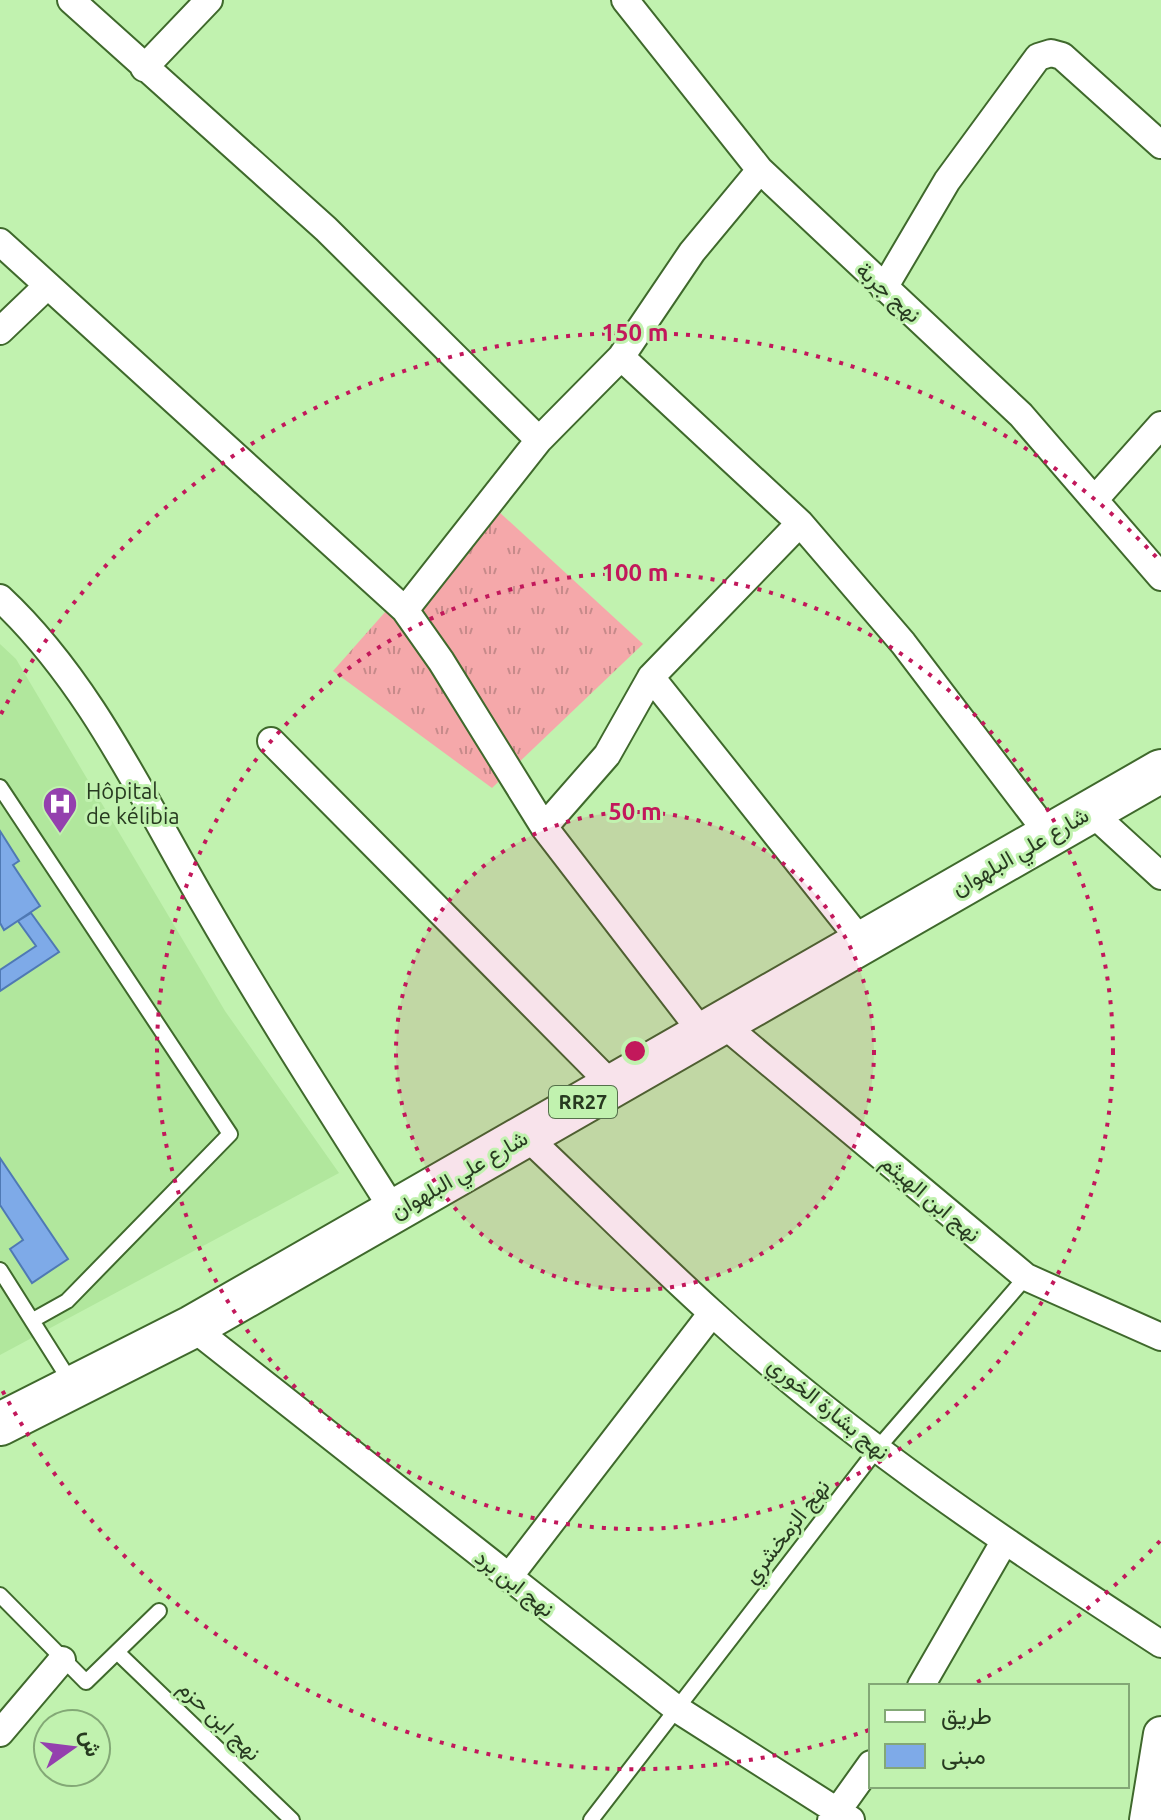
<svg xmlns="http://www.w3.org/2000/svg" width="1161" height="1820" font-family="Ubuntu,Vazirmatn,sans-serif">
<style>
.built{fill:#b1e79d}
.grass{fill:url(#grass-tufts)}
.building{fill:#7eaae8;stroke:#4f79b4;stroke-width:2}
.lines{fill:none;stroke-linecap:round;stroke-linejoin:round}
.service-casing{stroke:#3f692c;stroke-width:18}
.minor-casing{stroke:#3f692c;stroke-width:30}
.tertiary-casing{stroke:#3f692c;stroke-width:38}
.primary-casing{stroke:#3f692c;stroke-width:46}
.service{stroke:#fff;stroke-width:14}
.minor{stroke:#fff;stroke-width:26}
.tertiary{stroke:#fff;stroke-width:34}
.primary{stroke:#fff;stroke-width:42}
.ring{fill:none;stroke:#c2185b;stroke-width:4;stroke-dasharray:4 8}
.labels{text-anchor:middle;stroke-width:6;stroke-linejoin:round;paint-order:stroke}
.shield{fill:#c1f2af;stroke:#55714b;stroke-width:2}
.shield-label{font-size:20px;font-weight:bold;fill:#273a20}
.street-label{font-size:22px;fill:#273a20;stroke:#c1f2af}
.poi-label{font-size:22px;fill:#273a20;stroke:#c1f2af;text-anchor:start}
.centre{fill:#c2185b;stroke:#c1f2af;stroke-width:4}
.ring-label{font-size:24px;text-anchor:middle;font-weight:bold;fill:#c2185b;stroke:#c1f2af;stroke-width:6;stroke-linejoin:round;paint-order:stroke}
</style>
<defs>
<pattern id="grass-tufts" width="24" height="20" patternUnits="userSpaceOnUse" patternTransform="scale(2)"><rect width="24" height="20" fill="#f5a8aa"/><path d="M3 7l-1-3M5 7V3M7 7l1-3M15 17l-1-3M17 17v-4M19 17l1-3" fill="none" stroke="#c68a8a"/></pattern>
</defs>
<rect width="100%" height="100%" fill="#c1f2af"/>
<path class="built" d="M0 644 16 659 225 1011 339 1173 0 1355Z"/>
<path class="grass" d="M485 499 643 644 492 788 333 671Z"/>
<path class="building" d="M0 831 19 861 13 865 40 906 4 930 0 923Z
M31 913 59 952 0 991V970L36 946 18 921Z
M0 1158 68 1259 32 1283 10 1249 23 1240 0 1205Z"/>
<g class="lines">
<defs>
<path id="service" d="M0 787 230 1134 67 1301 33 1320
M0 1270 72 1384
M0 1595 86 1682 159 1611
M117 1652 292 1820
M591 1820 877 1449 1026 1277"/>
<path id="minor" d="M71 0 326 229 539 440
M625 0 760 170 1021 415 1161 577
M144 68 209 0
M0 242 405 610 539 440 621 357 692 252 760 170
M884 288 947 181 1038 57 1051 53 1062 56 1161 145
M0 331 46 287
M621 357 800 523 903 643 1049 835
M1096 498 1161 425
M0 598C90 682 143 799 205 905 265 1009 330 1110 394 1211
M405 610 441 661 544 827 704 1035
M651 677 861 941
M271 741 611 1084
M1090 811 1161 876
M544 827 607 755 651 677 800 523
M723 1024 1026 1277 1161 1337
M526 1136C588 1194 648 1255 711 1312 849 1438 1005 1543 1161 1644
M192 1327 677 1709 851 1820
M508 1578 712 1313
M921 1686 1004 1542
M0 1733 62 1660
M831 1820 871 1764"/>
<path id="tertiary" d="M1147 1820 1161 1734"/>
<path id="primary" d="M0 1424 192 1327 1161 771"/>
</defs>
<use href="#service" class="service-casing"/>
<use href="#minor" class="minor-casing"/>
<use href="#tertiary" class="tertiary-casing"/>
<use href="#primary" class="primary-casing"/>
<use href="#service" class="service"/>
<use href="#minor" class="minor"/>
<use href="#tertiary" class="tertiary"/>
<use href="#primary" class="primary"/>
</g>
<circle cx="635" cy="1051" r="239" fill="#c2185b" fill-opacity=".12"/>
<g class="ring">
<circle cx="635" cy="1051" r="239"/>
<circle cx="635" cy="1051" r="478"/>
<path d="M1160 1541A718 718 0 0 1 972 1685M869 1730A718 718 0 0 1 1 1388M1 714A718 718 0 0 1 1160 561"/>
</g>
<defs>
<symbol id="hospital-pin" viewBox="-11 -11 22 30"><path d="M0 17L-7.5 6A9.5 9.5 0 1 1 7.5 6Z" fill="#9440ae" stroke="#c1f2af"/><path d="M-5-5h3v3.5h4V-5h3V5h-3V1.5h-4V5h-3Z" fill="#fff"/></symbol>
</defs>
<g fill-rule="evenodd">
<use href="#hospital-pin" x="40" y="784" width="40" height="54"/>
</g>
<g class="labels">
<rect class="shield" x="549" y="1086" width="68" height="32" rx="6"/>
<g class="shield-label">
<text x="583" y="1109">RR27</text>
</g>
<g class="street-label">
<text transform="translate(889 292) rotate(42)" y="8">نهج جربة</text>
<text transform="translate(1020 851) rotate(-30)" y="8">شارع علي البلهوان</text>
<text transform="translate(459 1174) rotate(-30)" y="8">شارع علي البلهوان</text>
<text transform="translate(931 1198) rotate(40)" y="8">نهج ابن الهيثم</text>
<text transform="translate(829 1408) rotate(39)" y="8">نهج بشارة الخوري</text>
<text transform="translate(786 1531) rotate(-52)" y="8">نهج الزمخشري</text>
<text transform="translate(515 1583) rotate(38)" y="8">نهج ابن برد</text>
<text transform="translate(220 1720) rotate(44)" y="8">نهج ابن حزم</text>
</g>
<g class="poi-label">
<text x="86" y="799">Hôpital<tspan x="86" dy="25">de kélibia</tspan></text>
</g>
</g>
<circle cx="635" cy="1051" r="12" class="centre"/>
<g class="ring-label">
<text x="635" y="341">150 m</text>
<text x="635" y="581">100 m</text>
<text x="635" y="820">50 m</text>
</g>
<rect x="869" y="1684" width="260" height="104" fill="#c1f2af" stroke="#83a876" stroke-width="2"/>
<rect x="885" y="1710" width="40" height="12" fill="#ffffff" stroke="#83a876" stroke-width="2"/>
<text x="941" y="1724" font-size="24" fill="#273a20">طريق</text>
<rect x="885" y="1744" width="40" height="24" fill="#7eaae8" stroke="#83a876" stroke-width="2"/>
<text x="941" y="1764" font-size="24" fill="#273a20">مبنى</text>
<g transform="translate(72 1748) rotate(76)"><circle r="38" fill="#c1f2af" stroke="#83a876" stroke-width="2"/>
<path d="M0-6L14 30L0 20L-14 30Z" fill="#9440ae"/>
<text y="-12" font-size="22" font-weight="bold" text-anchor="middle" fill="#273a20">ش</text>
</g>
</svg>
